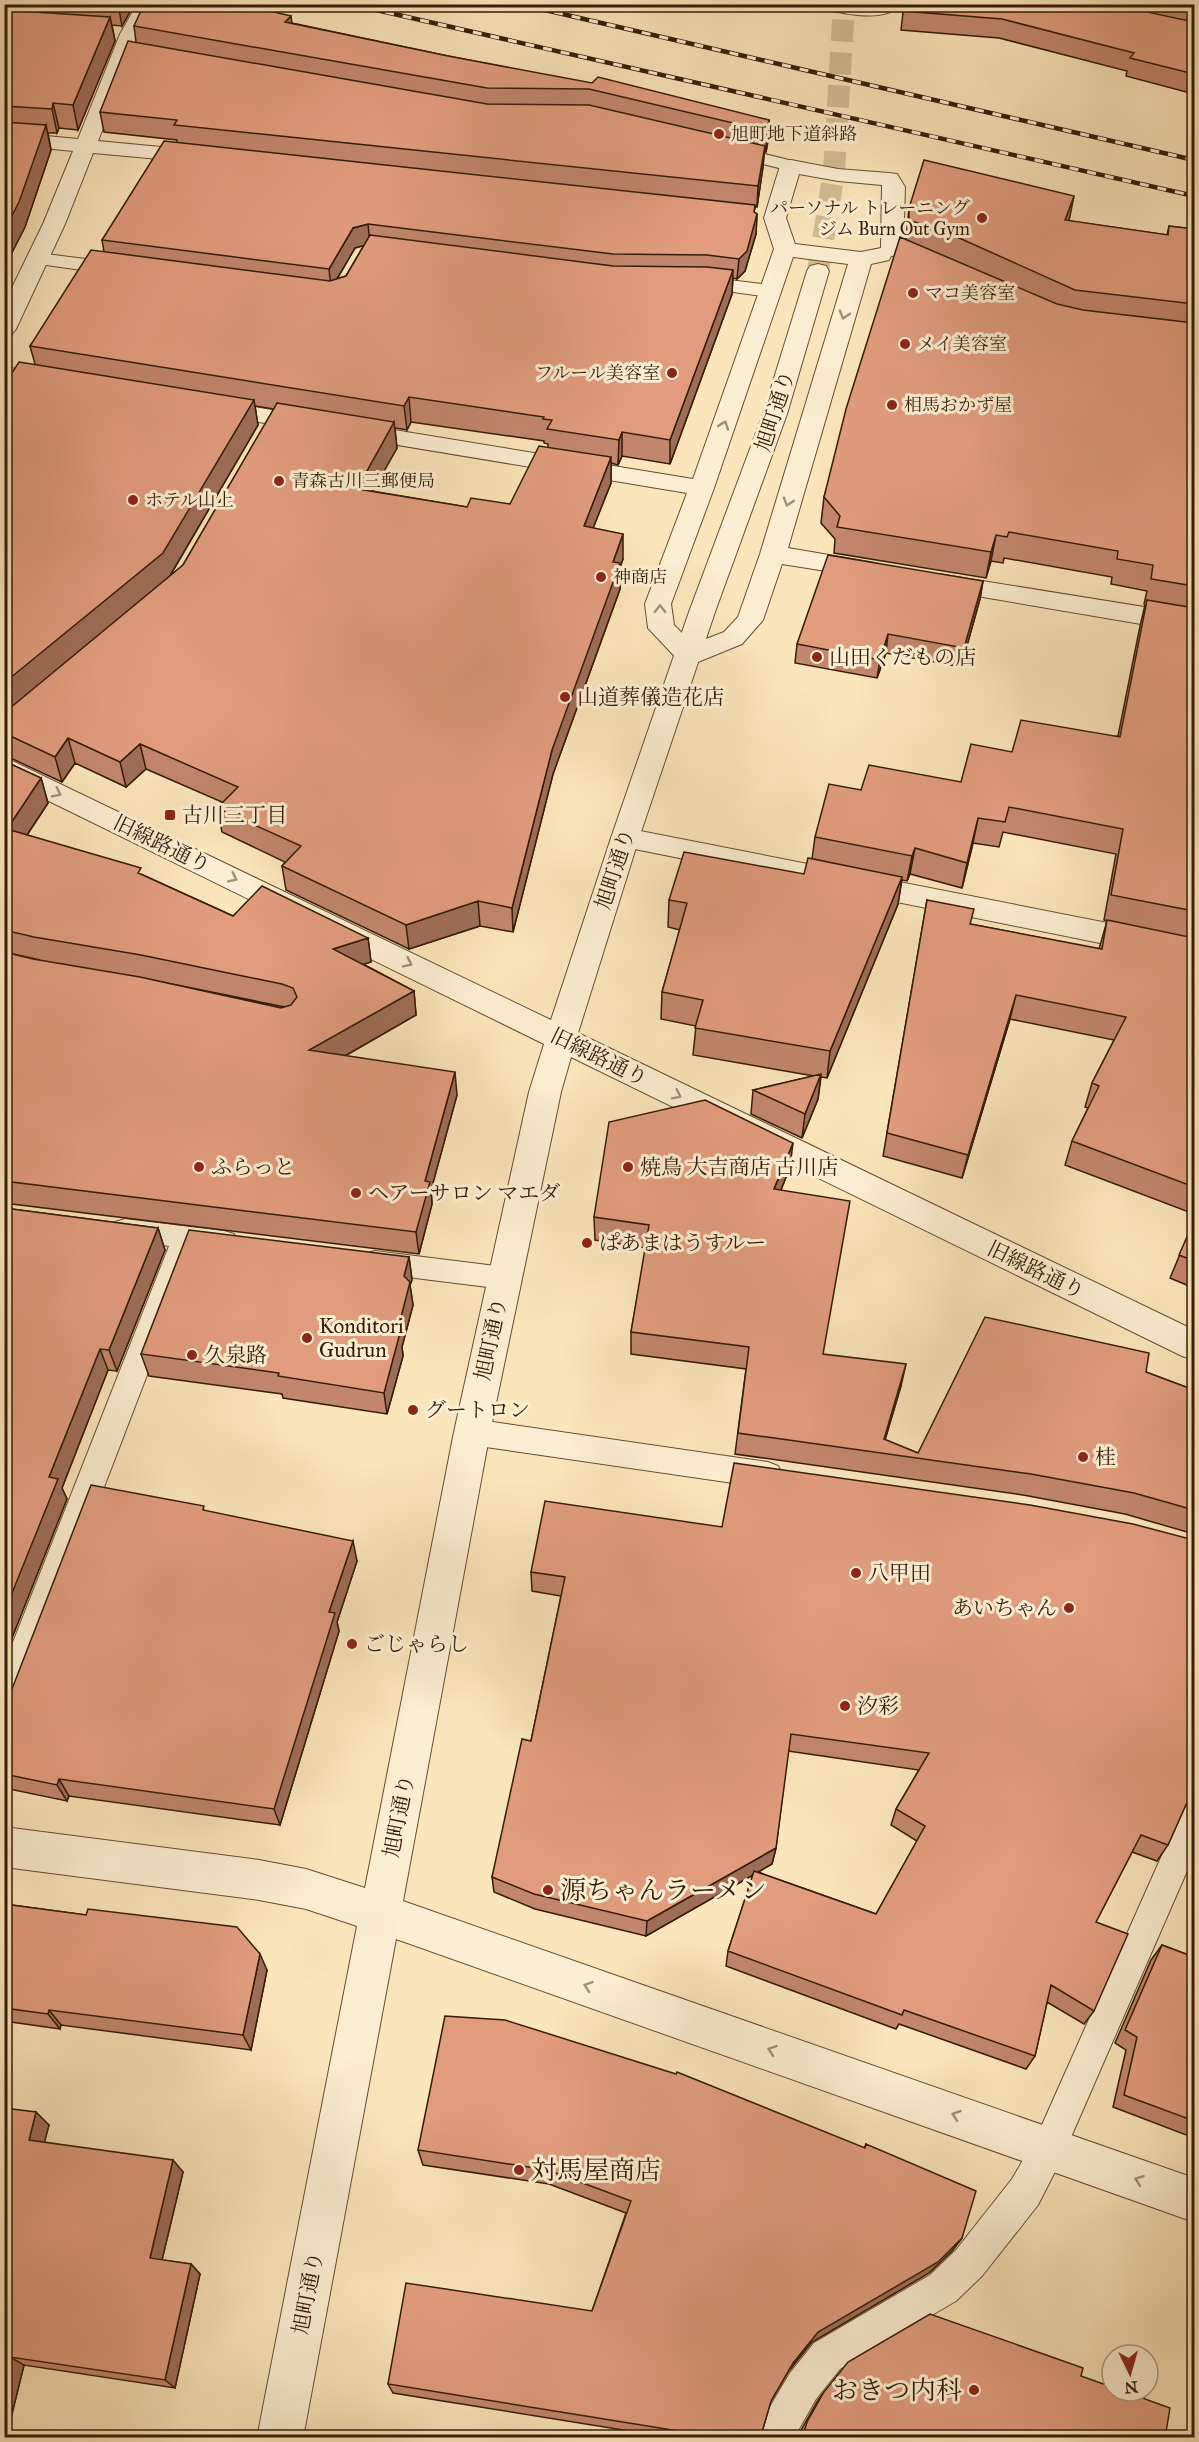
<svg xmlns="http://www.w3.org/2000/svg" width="1199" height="2442" font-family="'IM FELL Great Primer','Noto Serif JP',serif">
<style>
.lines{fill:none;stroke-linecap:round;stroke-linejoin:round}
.tertiary-tunnel{stroke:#d4bd96;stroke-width:22;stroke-dasharray:22 11;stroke-linecap:butt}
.service-casing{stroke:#674e34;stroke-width:2}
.minor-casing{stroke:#674e34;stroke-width:2}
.tertiary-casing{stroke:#674e34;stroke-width:2}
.service{fill:#fceed2;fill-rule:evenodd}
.minor{fill:#fceed2;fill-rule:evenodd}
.tertiary{fill:#fceed2;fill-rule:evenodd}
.rail-casing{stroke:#361c07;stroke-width:4.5}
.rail{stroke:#fceed2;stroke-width:3;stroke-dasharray:9;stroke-linecap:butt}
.wall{fill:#c2866c;stroke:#361c07;stroke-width:1.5;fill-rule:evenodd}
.shaded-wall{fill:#9e6d58;stroke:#361c07;stroke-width:1.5}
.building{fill:#e19c7e;stroke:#361c07;stroke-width:1.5}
.oneway{stroke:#a39077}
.poi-dot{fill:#8f2418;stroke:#fceed2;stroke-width:2}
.labels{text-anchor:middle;stroke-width:6;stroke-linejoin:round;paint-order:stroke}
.far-poi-label{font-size:18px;fill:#361c07;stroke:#fceed2;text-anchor:start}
.street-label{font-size:21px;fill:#361c07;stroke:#fceed2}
.poi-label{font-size:21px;fill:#361c07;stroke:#fceed2;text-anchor:start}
.near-poi-label{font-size:26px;fill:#361c07;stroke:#fceed2;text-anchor:start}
</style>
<rect width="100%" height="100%" fill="#fbe5ba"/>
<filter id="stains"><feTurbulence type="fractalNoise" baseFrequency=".00333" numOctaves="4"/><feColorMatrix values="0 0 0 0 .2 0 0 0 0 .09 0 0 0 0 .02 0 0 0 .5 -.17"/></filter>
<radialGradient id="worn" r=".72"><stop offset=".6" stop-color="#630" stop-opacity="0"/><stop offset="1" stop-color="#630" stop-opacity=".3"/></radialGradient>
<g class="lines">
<path class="tertiary-tunnel" d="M818 271 834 172 844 4"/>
<defs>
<path id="service" d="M728 145 797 162 800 166 797 170 791 171 722 154 719 150 722 146Z
M38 253 117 263 124 265 126 269 124 273 117 275 32 263 29 259 32 255Z
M696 276 770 285 777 287 779 291 777 295 770 297 689 286 687 282 689 278Z
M125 1219 224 1231 234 1234 238 1242 234 1250 224 1253 195 1250 20 1706 15 1717 4 1721V1665L169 1246 115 1238 111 1230 115 1222Z
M375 1251 504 1267 514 1270 518 1278 514 1286 504 1289 375 1273 365 1270 361 1262 365 1254Z
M472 1419 768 1462 778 1466 783 1475 778 1484 768 1488 472 1445 462 1441 458 1432 462 1423Z
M1194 1803V1855L1061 2160 1038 2205 982 2276 956 2301 840 2369 816 2399 799 2429 797 2438H759L768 2410 790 2373 814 2343 930 2275 956 2250 1012 2179 1037 2136 1183 1808Z"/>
<path id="minor" d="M137 4H151L154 8 140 34 98 141 203 151 211 152 214 157 211 162 203 163 93 153 65 224 16 329 12 334 4 336V304L43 224 73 151 4 144V132L78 139 120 34Z
M818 4H901C886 24 841 13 820 8Z
M791 160 838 169 889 173 897 174 905 187 903 250 900 255 891 256 889 260 871 264 788 548 870 562 879 564 883 570 879 576 870 578 782 564 763 620 742 644 698 662 689 665 680 662 648 628 645 604 687 493 211 414 202 412 199 407 202 402 211 400 693 479 774 249 764 218 780 166 783 161ZM799 174 838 181 882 185 881 248 861 252 795 244 786 218ZM793 257 848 264 760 554 738 617 724 632 693 644 674 625 671 604 714 488Z
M4 367 56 375 64 377 68 382 64 387 56 389 4 381Z
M939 574 1194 615V633L930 588 926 582 930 576Z
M625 828 1194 940V962L615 845 611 838 615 831Z"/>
<path id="tertiary" d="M818 264 826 266 829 271 787 414 715 612 639 838 578 1033 1194 1330V1360L1182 1356 571 1057 561 1092 490 1432 403 1901 1194 2178V2222L396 1939 303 2438H257L357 1926 306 1909 259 1900 4 1867V1827L259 1860 306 1869 365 1888 454 1432 529 1092 544 1044 4 779V757L551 1020 611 838 689 612 763 414 807 271 810 266Z"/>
</defs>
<use href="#service" class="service-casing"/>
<use href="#minor" class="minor-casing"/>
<use href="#tertiary" class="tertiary-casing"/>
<use href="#service" class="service"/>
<use href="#minor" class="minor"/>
<use href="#tertiary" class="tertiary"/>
<defs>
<path id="rail" d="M350 4 1194 196
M519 4 1194 160"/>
</defs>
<use href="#rail" class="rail-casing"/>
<use href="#rail" class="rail"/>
</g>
<path class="wall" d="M4 4H132V8L122 26 112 25 115 41 78 130 59 128 57 133H48L51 150 25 227 4 268Z
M904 4H1194V94L1126 76 1127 71 999 38 901 30Z
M292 23 448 56 769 120 768 141 766 152H764L763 167 757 207H755L754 212 757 214 756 234 745 271 737 279 733 278 732 294 670 464 622 456 618 465 611 463V483L593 528 623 559 620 567V589L553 774 513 932 480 926 409 949 286 890 282 866 285 862 222 832 217 808 222 802 146 769 126 787 75 763 62 782 4 755V385L35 364 30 346 104 252 102 240 177 143V140L104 132 100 112 136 42 134 26ZM364 245 346 276 337 279 355 248ZM255 406 274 409 183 565 170 576 258 425ZM411 422 544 441V443L548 444V447L510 504 467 507 372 491 397 448 395 428 407 430Z
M909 208 1069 221 1167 235 1169 226 1194 229V1214L1065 1165 1072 1141 1088 1108 1085 1107 1092 1083 1114 1040 1010 1019 962 1178 883 1156 927 900 970 924 1099 949 1107 921 1104 920 1116 854 1003 832 999 847 973 843 962 888 910 874 907 881 902 880 898 904 827 1078 821 1077 818 1099 802 1138 751 1114 753 1090 814 1076 693 1055 696 1026 661 1019 662 992 680 930 668 927 669 900 804 874 812 859 815 837 861 790 961 782 1012 752 1118 736 1140 626 1145 605 1144 604 1147 591 1111 584 1112 577 1004 558 1003 563 991 561 986 578 834 553 835 539 821 523 824 497 906 239Z
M983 581 980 599 961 667 886 653 877 678 795 663 797 644Z
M4 761 41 778 48 803 27 835 143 875 233 916 368 938 371 962 363 964 414 991 416 1015 345 1056 457 1095 431 1190 432 1204 419 1254 4 1203V952L40 960 4 952ZM147 979 285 1007 281 1008Z
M790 1167 781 1190 823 1354 901 1386 885 1440 918 1453 1146 1372 1194 1390V1534L1125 1514 1023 1495 735 1454 746 1369 631 1354V1332L646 1248 595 1240 594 1217Z
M4 1208 158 1228 165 1250 117 1371 108 1370 62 1488 67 1499 4 1658Z
M1194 1221V1288L1170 1278Z
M409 1257 412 1280 410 1285 413 1305 402 1347 403 1356 387 1414 283 1398 282 1394 149 1376 141 1354Z
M206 1511 357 1561 337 1622 339 1631 280 1825 69 1796 67 1801 4 1788V1702Z
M722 1527 1194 1540V1802L1193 1801 1186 1804 1168 1845 1157 1861 1132 1852 1096 1922 1094 2011 1084 2024 1047 2002 1035 2056 1026 2069 899 2024 896 2029 726 1966 728 1951 753 1875 646 1936 535 1909 494 1892 492 1877 531 1741 561 1596 532 1591 531 1572ZM788 1751 919 1770 896 1809 891 1825 917 1841 876 1914 758 1872 772 1864 776 1848Z
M1194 1859V1874L1189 1872Z
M4 1904 86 1915 267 1970 251 2050 61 2025 60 2029 4 2021Z
M1162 1945 1194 1957V2138L1113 2107 1126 2050 1115 2043 1151 1960Z
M4 2108 49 2125 44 2142 183 2172 162 2260 191 2264 200 2274 175 2388 24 2365 6 2438H4Z
M866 2144 962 2238 952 2251 929 2273 812 2342 788 2372 771 2401 762 2432H800L818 2400 824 2392 1081 2376 1165 2438H673L393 2393 388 2384 592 2311 626 2213 549 2184 423 2165 418 2150 864 2148Z"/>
<path class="shaded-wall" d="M118 4H132V8L122 26Z
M291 16 294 38 285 22Z
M110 17 115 41 78 130 73 105Z
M53 103 59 128 57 133 52 109Z
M769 120 768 141 766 152 767 131Z
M46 125 51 150 25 227 4 268V231Z
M765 146 763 167 757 207 758 186Z
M1074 196 1069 221 1065 220Z
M755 205 753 225 757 214 756 234 745 271 737 279 739 259 754 212Z
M368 224 370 244 355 248 331 289 329 269 353 228Z
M733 270 732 294 670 464V440Z
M409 397 411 422 407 430 404 406Z
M254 400 258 425 168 579 4 715V683Z
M394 422 397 448 360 514 357 489Z
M622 432V456L618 465 619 440Z
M611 457V483L584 551V526Z
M623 534V559L620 567V589L553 774 513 932 512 908 552 750 613 562Z
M996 535 991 561 986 578 991 552Z
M983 581 980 599 961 667 964 648Z
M888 634 886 653 877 678 880 660Z
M68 738 75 763 62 782 55 757Z
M140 744 146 769 126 787 120 762Z
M41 778 48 803 15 853 7 829Z
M978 818 973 843 962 888 967 863Z
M915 848 910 874 907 881 912 856Z
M902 877 898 904 827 1078 830 1051Z
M478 901 480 926 409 949 406 925Z
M368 938 371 962 337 973 333 949Z
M414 991 416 1015 313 1074 309 1050Z
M1016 995 1010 1019 962 1178 968 1155Z
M455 1072 457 1095 431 1190 432 1204 419 1254 416 1232 425 1181Z
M821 1074 818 1099 802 1138 805 1114Z
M793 1143 790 1167 772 1212 774 1189Z
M158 1228 165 1250 117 1371 109 1350Z
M409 1257 412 1280 410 1285 413 1305 402 1347 403 1356 387 1414 384 1393 397 1333 404 1276Z
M100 1349 108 1370 62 1488 67 1499 4 1658V1613L49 1477Z
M906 1364 901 1386 881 1453 884 1439Z
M353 1541 357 1561 337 1622 339 1631 280 1825 274 1809 329 1612Z
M59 1779 69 1796 67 1801 57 1785Z
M1194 1788V1799L1193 1801 1182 1806 1193 1789Z
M776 1848 772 1864 646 1936 647 1921Z
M260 1954 267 1970 251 2050 243 2035Z
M49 2010 61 2025 60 2029 48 2014Z
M36 2112 49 2125 42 2152 29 2140Z
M173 2160 183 2172 160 2268 150 2258Z
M962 2238 952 2251 929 2273 812 2342 788 2372 793 2363 818 2332Z
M191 2264 200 2274 175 2388 165 2380Z
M10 2357 24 2365 6 2438H4V2379Z"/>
<path class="building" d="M144 4H240L291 16 285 22 448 56 592 83 598 77 769 120 767 131 589 89 487 88 134 26Z
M904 4H1110L1194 22V74L1130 58 1134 53 1002 19 903 11Z
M4 10 110 17 73 105 53 103 52 109 4 106Z
M128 41 487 104 589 105 765 146 758 186 174 125 177 120 100 112Z
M4 122 46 125 19 202 4 231Z
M164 141 755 205 754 212 757 214 747 251 739 259 707 255 613 254 368 224 353 228 329 269 102 240Z
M924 160 1074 196 1065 220 1168 235 1169 226 1194 229V304L1075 290 957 237 909 220V208Z
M370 235 613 266 707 267 733 270 670 440 622 432 619 440 547 429 552 420 543 419 544 417 409 397 404 406 30 346 91 250 330 281 346 276Z
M900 237 1057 304 1083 310 1194 323V586L1151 579 1153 565 1117 559 1118 551 1009 532 1007 537 996 535 991 552 837 527 840 516 824 497 846 409Z
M19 362 254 400 163 553 4 683V385Z
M277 403 394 422 357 489 467 507 471 498 510 504 539 446 611 457 584 526 623 534 613 562 620 563 552 750 512 908 478 901 406 925 282 866 301 846 217 808 238 787 140 744 120 762 68 738 55 757 4 733V713L183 565Z
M828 555 983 581 964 648 888 634 880 660 797 644Z
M1147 600 1194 608V911L1111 895 1123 829 1009 807 1005 822 978 818 967 863 915 848 912 856 815 837 829 784 861 790 869 765 961 782 971 744 1012 752 1021 720 1120 737Z
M4 761 41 778 7 829 141 868 138 873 233 916 262 886 368 938 333 949 414 991 309 1050 455 1072 425 1181 430 1182 416 1232 4 1181V952L33 959 140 977 281 1008 291 1005 297 997 293 988 282 984 141 955 34 937 4 930Z
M684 852 804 874 808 858 902 877 830 1051 695 1028 703 1000 662 992 687 903 669 900Z
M927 900 974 909 970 924 1102 949 1107 920 1194 938V1187L1072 1141 1099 1086 1092 1083 1126 1017 1016 995 968 1155 887 1133Z
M821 1074 805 1114 753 1090Z
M705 1100 793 1143 774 1189 850 1201 823 1354 906 1364 884 1439 918 1453 985 1317 1149 1353 1146 1372 1194 1390V1510L1134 1493 1031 1474 738 1433 749 1347 631 1332 649 1225 594 1217 609 1122Z
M4 1208 158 1228 109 1350 100 1349 49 1477 58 1479 4 1613Z
M1194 1221V1261L1179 1255Z
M189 1230 409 1257 404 1276 410 1282 397 1333H400L384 1393 278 1376 279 1373 141 1354Z
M734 1463 1030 1505 1133 1524 1194 1540V1788L1193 1789 1168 1845 1141 1835 1096 1922 1128 1934 1094 2011 1051 1985 1035 2056 904 2010 902 2015 728 1951 754 1871 876 1914 925 1826 896 1809 929 1753 791 1734 776 1848 647 1921 534 1894 492 1877 522 1739 531 1741 565 1577 531 1572 545 1501 722 1527Z
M91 1485 204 1506 203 1510 353 1541 329 1612 335 1613 274 1809 59 1779 57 1785 4 1774V1702L12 1689Z
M4 1904 86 1915 88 1909 237 1927 260 1954 243 2035 49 2010 48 2014 4 2008Z
M1162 1945 1194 1957V2121L1124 2095 1137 2037 1125 2030Z
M445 2016 505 2020 676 2074 677 2072 865 2148 866 2144 976 2191 962 2238 938 2262 818 2332 793 2363 771 2401 762 2432H804L807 2422 824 2392 848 2362 930 2314 1083 2368 1081 2376 1112 2387V2391H1123L1170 2408 1165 2438H722L388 2384 406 2283 592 2311 631 2201 548 2170 418 2150Z
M4 2108 36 2112 29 2140 173 2160 150 2258 191 2264 165 2380 10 2357 4 2379Z"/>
<defs><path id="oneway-chevron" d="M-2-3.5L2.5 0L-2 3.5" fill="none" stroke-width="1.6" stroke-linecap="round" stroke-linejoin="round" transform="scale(1.5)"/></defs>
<g class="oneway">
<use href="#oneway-chevron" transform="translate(844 315) rotate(107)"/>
<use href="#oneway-chevron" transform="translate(724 425) rotate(-71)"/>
<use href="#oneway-chevron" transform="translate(788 502) rotate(107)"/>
<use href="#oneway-chevron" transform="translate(660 609) rotate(-89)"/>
<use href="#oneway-chevron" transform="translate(57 793) rotate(26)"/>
<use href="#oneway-chevron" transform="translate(233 878) rotate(26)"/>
<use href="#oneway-chevron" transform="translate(408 963) rotate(26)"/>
<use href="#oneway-chevron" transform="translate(677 1095) rotate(26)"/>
<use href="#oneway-chevron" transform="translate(588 1986) rotate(-161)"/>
<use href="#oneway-chevron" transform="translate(772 2050) rotate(-161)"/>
<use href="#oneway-chevron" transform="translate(956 2115) rotate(-161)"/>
<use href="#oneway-chevron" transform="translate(1139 2180) rotate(-160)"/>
</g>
<g class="poi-dot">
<circle cx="719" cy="134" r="6"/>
<circle cx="982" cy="218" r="6"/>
<circle cx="913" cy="293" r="6"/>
<circle cx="905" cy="344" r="6"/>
<circle cx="672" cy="373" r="6"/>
<circle cx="892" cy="405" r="6"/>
<circle cx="279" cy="481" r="6"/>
<circle cx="133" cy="500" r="6"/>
<circle cx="601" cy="577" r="6"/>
<circle cx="817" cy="657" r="6"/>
<circle cx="565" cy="697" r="6"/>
<rect x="164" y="809" width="12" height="12" rx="3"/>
<circle cx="199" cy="1167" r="6"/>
<circle cx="628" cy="1167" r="6"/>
<circle cx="356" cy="1193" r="6"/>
<circle cx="587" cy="1243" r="6"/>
<circle cx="307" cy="1338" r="6"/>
<circle cx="192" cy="1355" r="6"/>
<circle cx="413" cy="1410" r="6"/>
<circle cx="1083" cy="1457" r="6"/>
<circle cx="856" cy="1573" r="6"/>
<circle cx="1069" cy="1608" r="6"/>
<circle cx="352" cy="1644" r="6"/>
<circle cx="845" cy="1706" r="6"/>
<circle cx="548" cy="1890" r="6"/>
<circle cx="519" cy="2170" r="6"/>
<circle cx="974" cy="2390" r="6"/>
</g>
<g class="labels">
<g class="far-poi-label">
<text x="731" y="140">旭町地下道斜路</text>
<text x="970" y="214" text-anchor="end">パーソナル トレーニング<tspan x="970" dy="21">ジム Burn Out Gym</tspan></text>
<text x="925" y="299">マコ美容室</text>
<text x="917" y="350">メイ美容室</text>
<text x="660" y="379" text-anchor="end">フルール美容室</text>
<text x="904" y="411">相馬おかず屋</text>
<text x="291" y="487">青森古川三郵便局</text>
<text x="145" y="506">ホテル山上</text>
<text x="613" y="583">神商店</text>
</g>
<g class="street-label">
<text transform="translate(775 411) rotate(-72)" y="7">旭町通り</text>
<text transform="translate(162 844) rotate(26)" y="7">旧線路通り</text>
<text transform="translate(615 869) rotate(-72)" y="7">旭町通り</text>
<text transform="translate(599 1057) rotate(26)" y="7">旧線路通り</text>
<text transform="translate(1036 1270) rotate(26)" y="7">旧線路通り</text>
<text transform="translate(491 1339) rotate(-78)" y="7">旭町通り</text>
<text transform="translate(399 1816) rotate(-79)" y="7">旭町通り</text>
<text transform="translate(308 2293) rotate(-79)" y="7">旭町通り</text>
</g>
<g class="poi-label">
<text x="829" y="664">山田くだもの店</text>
<text x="577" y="704">山道葬儀造花店</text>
<text x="182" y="822">古川三丁目</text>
<text x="211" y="1174">ふらっと</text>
<text x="640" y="1174">焼鳥 大吉商店 古川店</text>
<text x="368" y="1200">ヘアーサロン マエダ</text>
<text x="599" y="1250">ぱあまはうすルー</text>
<text x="319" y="1333">Konditori<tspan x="319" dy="24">Gudrun</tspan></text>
<text x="204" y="1362">久泉路</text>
<text x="425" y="1417">グートロン</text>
<text x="1095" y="1464">桂</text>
<text x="868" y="1580">八甲田</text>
<text x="1057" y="1615" text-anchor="end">あいちゃん</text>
<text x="364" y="1651">ごじゃらし</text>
<text x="857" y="1713">汐彩</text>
</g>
<g class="near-poi-label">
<text x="560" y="1899">源ちゃんラーメン</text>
<text x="531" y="2179">対馬屋商店</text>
<text x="962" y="2399" text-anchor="end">おきつ内科</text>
</g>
</g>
<rect width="1199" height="2442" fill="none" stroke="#fbe5ba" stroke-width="24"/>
<rect x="6" y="6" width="1187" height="2430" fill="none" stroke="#361c07" stroke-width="3"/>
<rect x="12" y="12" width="1175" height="2418" fill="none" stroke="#361c07" stroke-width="1.5"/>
<g transform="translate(1130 2373) rotate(175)"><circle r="28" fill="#fceed2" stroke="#ad9a81" stroke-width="1.5"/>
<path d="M0-4.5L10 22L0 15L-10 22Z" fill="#8f2418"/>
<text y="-9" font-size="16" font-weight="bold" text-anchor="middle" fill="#361c07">N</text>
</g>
<rect width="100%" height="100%" filter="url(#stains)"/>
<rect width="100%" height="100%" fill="url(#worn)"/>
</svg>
